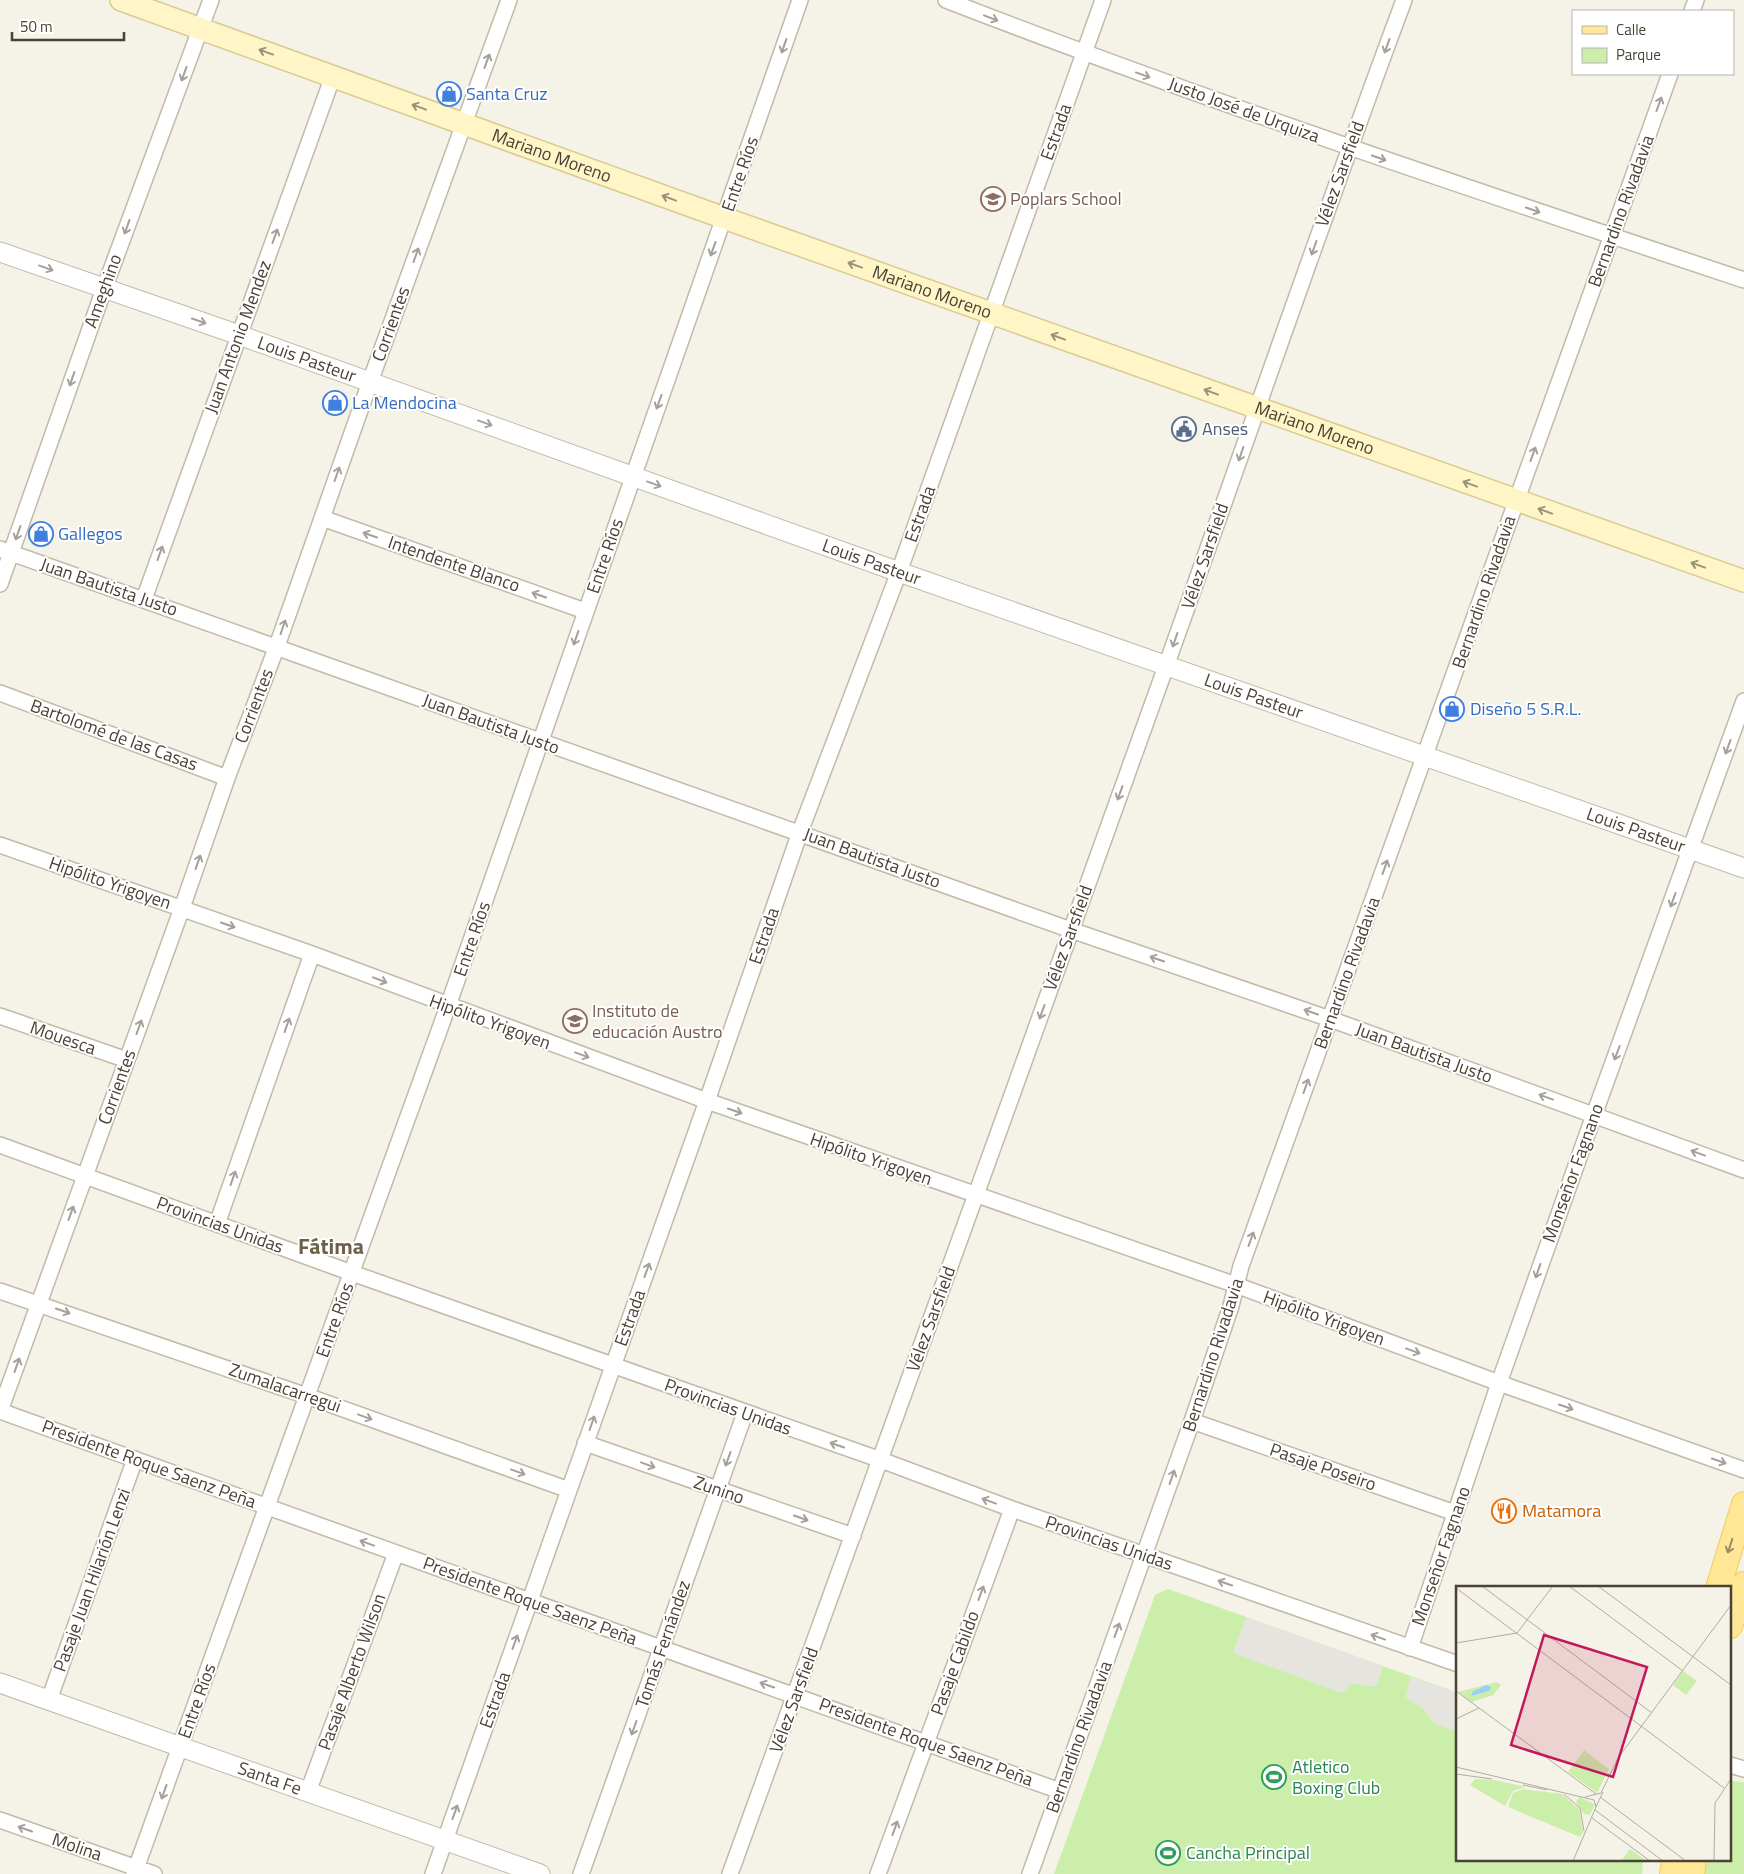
<svg xmlns="http://www.w3.org/2000/svg" width="1744" height="1874" font-family="'Titillium Web',sans-serif">
<style>
.green{fill:#cceeab}
.parking{fill:#e6e4df}
.lines{fill:none;stroke-linecap:round;stroke-linejoin:round}
.minor-casing{stroke:#c2baa8;stroke-width:18}
.tertiary-casing{stroke:#c2baa8;stroke-width:21}
.secondary-casing{stroke:#d9cb92;stroke-width:24}
.primary-casing{stroke:#f1cc59;stroke-width:26}
.minor{stroke:#fff;stroke-width:15}
.tertiary{stroke:#fff;stroke-width:19}
.secondary{stroke:#fff5c7;stroke-width:21}
.primary{stroke:#ffe796;stroke-width:24}
.oneway{stroke:#a4a09a}
.oneway2{stroke:#9b9377}
.oneway3{stroke:#9b8c61}
.labels{text-anchor:middle;stroke-width:4;stroke-linejoin:round;paint-order:stroke}
.shop-label{font-size:18px;fill:#366cbe;stroke:#fff;text-anchor:start}
.street-label{font-size:18px;fill:#494235;stroke:#fff}
.education-label{font-size:18px;fill:#785e54;stroke:#fff;text-anchor:start}
.service-label{font-size:18px;fill:#4e5e75;stroke:#fff;text-anchor:start}
.food-label{font-size:18px;fill:#c56008;stroke:#fff;text-anchor:start}
.leisure-label{font-size:18px;fill:#27864d;stroke:#fff;text-anchor:start}
.district-label{font-size:22px;font-weight:bold;fill:#6d614b;stroke:#fff}
.inset-road{fill:none;stroke:#b0aca0;stroke-width:1}
.view{fill:#c2185b;fill-opacity:0.15;stroke:#c2185b;stroke-width:2.5}
.inset-edge{fill:none;stroke:#494235;stroke-width:2.5}
</style>
<rect width="100%" height="100%" fill="#f5f2e7"/>
<path class="green" d="M1168 1589 1458 1693V1860H1643L1642 1874H1054L1155 1595Z
M1730 1781 1744 1782V1874H1705L1707 1860H1730Z"/>
<path class="parking" d="M1246 1617 1383 1666 1376 1687 1352 1683 1342 1693 1233 1653Z
M1411 1677 1458 1693V1732L1434 1723 1422 1708 1405 1697Z"/>
<g class="lines">
<defs>
<path id="minor" d="M946 0C1209 102 1477 191 1744 280
M1692 11 1696 0
M322 518 585 611
M0 549 1071 930 1330 1019 1744 1170
M0 584 104 289 211 0
M144 599 333 76
M0 693 227 778
M0 845 312 954 707 1101 1236 1285 1499 1383 1744 1470
M0 1016 127 1060
M0 1145 352 1273 881 1460 1012 1509 1458 1664
M217 1224 312 954
M0 1291 307 1396 569 1490
M0 1411 182 908 227 778 277 646 370 382 509 0
M0 1411 1060 1791
M1192 1421 1455 1513
M585 1443 853 1536
M1410 1648 1499 1383 1594 1115 1744 701
M49 1700 135 1459
M1730 1765 1744 1769
M308 1792 396 1553
M0 1820 154 1874
M134 1874 448 1006 800 0
M433 1874 707 1101 800 832 899 572 1103 0
M581 1874 745 1413
M730 1874C876 1473 1021 1071 1165 669 1245 446 1321 222 1404 0
M878 1874 1012 1509
M1030 1874 1192 1421 1231 1306 1241 1266 1670 74"/>
<g id="tertiary">
<path id="s1" d="M0 252 239 335 899 572 1744 868"/>
<path id="s2" d="M0 1683 540 1874"/>
</g>
<g id="secondary">
<path id="s3" d="M121 0 724 218 1744 581"/>
</g>
<path id="primary" d="M1718 1588 1744 1504
M1730 1626 1744 1584
M1672 1874 1674 1860
M1692 1874 1694 1860"/>
</defs>
<use href="#minor" class="minor-casing"/>
<use href="#tertiary" class="tertiary-casing"/>
<use href="#secondary" class="secondary-casing"/>
<use href="#primary" class="primary-casing"/>
<use href="#minor" class="minor"/>
<use href="#tertiary" class="tertiary"/>
<use href="#secondary" class="secondary"/>
<use href="#primary" class="primary"/>
</g>
<defs><path id="oneway-shaft" d="M-6 0H5M1.5-3L5.5 0L1.5 3" fill="none" stroke-width="1.6" stroke-linecap="round" stroke-linejoin="round" transform="scale(1.25)"/></defs>
<g class="oneway">
<use href="#oneway-shaft" transform="translate(991 18) rotate(21)"/>
<use href="#oneway-shaft" transform="translate(784 46) rotate(109)"/>
<use href="#oneway-shaft" transform="translate(1387 46) rotate(110)"/>
<use href="#oneway-shaft" transform="translate(487 61) rotate(-70)"/>
<use href="#oneway-shaft" transform="translate(184 74) rotate(110)"/>
<use href="#oneway-shaft" transform="translate(1143 75) rotate(20)"/>
<use href="#oneway-shaft" transform="translate(1659 104) rotate(-70)"/>
<use href="#oneway-shaft" transform="translate(1379 158) rotate(19)"/>
<use href="#oneway-shaft" transform="translate(1533 210) rotate(19)"/>
<use href="#oneway-shaft" transform="translate(127 227) rotate(110)"/>
<use href="#oneway-shaft" transform="translate(275 236) rotate(-70)"/>
<use href="#oneway-shaft" transform="translate(1314 248) rotate(110)"/>
<use href="#oneway-shaft" transform="translate(713 249) rotate(110)"/>
<use href="#oneway-shaft" transform="translate(416 255) rotate(-70)"/>
<use href="#oneway-shaft" transform="translate(46 268) rotate(20)"/>
<use href="#oneway-shaft" transform="translate(199 321) rotate(19)"/>
<use href="#oneway-shaft" transform="translate(72 379) rotate(109)"/>
<use href="#oneway-shaft" transform="translate(659 402) rotate(110)"/>
<use href="#oneway-shaft" transform="translate(485 423) rotate(20)"/>
<use href="#oneway-shaft" transform="translate(1241 454) rotate(109)"/>
<use href="#oneway-shaft" transform="translate(1533 454) rotate(-70)"/>
<use href="#oneway-shaft" transform="translate(337 474) rotate(-71)"/>
<use href="#oneway-shaft" transform="translate(654 484) rotate(20)"/>
<use href="#oneway-shaft" transform="translate(18 533) rotate(109)"/>
<use href="#oneway-shaft" transform="translate(370 535) rotate(-161)"/>
<use href="#oneway-shaft" transform="translate(160 553) rotate(-70)"/>
<use href="#oneway-shaft" transform="translate(539 595) rotate(-161)"/>
<use href="#oneway-shaft" transform="translate(283 627) rotate(-71)"/>
<use href="#oneway-shaft" transform="translate(576 638) rotate(109)"/>
<use href="#oneway-shaft" transform="translate(1175 640) rotate(109)"/>
<use href="#oneway-shaft" transform="translate(1728 747) rotate(110)"/>
<use href="#oneway-shaft" transform="translate(1120 793) rotate(110)"/>
<use href="#oneway-shaft" transform="translate(198 862) rotate(-71)"/>
<use href="#oneway-shaft" transform="translate(1385 867) rotate(-70)"/>
<use href="#oneway-shaft" transform="translate(1673 900) rotate(110)"/>
<use href="#oneway-shaft" transform="translate(228 925) rotate(19)"/>
<use href="#oneway-shaft" transform="translate(1157 959) rotate(-161)"/>
<use href="#oneway-shaft" transform="translate(380 980) rotate(21)"/>
<use href="#oneway-shaft" transform="translate(1042 1012) rotate(110)"/>
<use href="#oneway-shaft" transform="translate(1311 1012) rotate(-161)"/>
<use href="#oneway-shaft" transform="translate(287 1025) rotate(-71)"/>
<use href="#oneway-shaft" transform="translate(139 1027) rotate(-70)"/>
<use href="#oneway-shaft" transform="translate(1617 1053) rotate(111)"/>
<use href="#oneway-shaft" transform="translate(582 1055) rotate(20)"/>
<use href="#oneway-shaft" transform="translate(1306 1086) rotate(-70)"/>
<use href="#oneway-shaft" transform="translate(1546 1097) rotate(-160)"/>
<use href="#oneway-shaft" transform="translate(735 1111) rotate(19)"/>
<use href="#oneway-shaft" transform="translate(1698 1153) rotate(-160)"/>
<use href="#oneway-shaft" transform="translate(233 1178) rotate(-71)"/>
<use href="#oneway-shaft" transform="translate(71 1213) rotate(-70)"/>
<use href="#oneway-shaft" transform="translate(1251 1239) rotate(-70)"/>
<use href="#oneway-shaft" transform="translate(647 1270) rotate(-70)"/>
<use href="#oneway-shaft" transform="translate(1538 1271) rotate(109)"/>
<use href="#oneway-shaft" transform="translate(63 1311) rotate(19)"/>
<use href="#oneway-shaft" transform="translate(1413 1351) rotate(20)"/>
<use href="#oneway-shaft" transform="translate(17 1365) rotate(-70)"/>
<use href="#oneway-shaft" transform="translate(1566 1407) rotate(19)"/>
<use href="#oneway-shaft" transform="translate(365 1417) rotate(20)"/>
<use href="#oneway-shaft" transform="translate(592 1423) rotate(-71)"/>
<use href="#oneway-shaft" transform="translate(837 1445) rotate(-161)"/>
<use href="#oneway-shaft" transform="translate(728 1459) rotate(110)"/>
<use href="#oneway-shaft" transform="translate(1719 1461) rotate(19)"/>
<use href="#oneway-shaft" transform="translate(648 1465) rotate(20)"/>
<use href="#oneway-shaft" transform="translate(518 1472) rotate(20)"/>
<use href="#oneway-shaft" transform="translate(1172 1477) rotate(-71)"/>
<use href="#oneway-shaft" transform="translate(989 1501) rotate(-160)"/>
<use href="#oneway-shaft" transform="translate(801 1518) rotate(19)"/>
<use href="#oneway-shaft" transform="translate(367 1543) rotate(-160)"/>
<use href="#oneway-shaft" transform="translate(1225 1583) rotate(-161)"/>
<use href="#oneway-shaft" transform="translate(981 1593) rotate(-70)"/>
<use href="#oneway-shaft" transform="translate(1117 1630) rotate(-70)"/>
<use href="#oneway-shaft" transform="translate(1378 1637) rotate(-160)"/>
<use href="#oneway-shaft" transform="translate(515 1642) rotate(-70)"/>
<use href="#oneway-shaft" transform="translate(767 1685) rotate(-161)"/>
<use href="#oneway-shaft" transform="translate(634 1728) rotate(110)"/>
<use href="#oneway-shaft" transform="translate(164 1792) rotate(110)"/>
<use href="#oneway-shaft" transform="translate(455 1812) rotate(-70)"/>
<use href="#oneway-shaft" transform="translate(895 1828) rotate(-70)"/>
<use href="#oneway-shaft" transform="translate(25 1829) rotate(-161)"/>
</g>
<g class="oneway2">
<use href="#oneway-shaft" transform="translate(266 52) rotate(-160)"/>
<use href="#oneway-shaft" transform="translate(419 107) rotate(-160)"/>
<use href="#oneway-shaft" transform="translate(669 198) rotate(-160)"/>
<use href="#oneway-shaft" transform="translate(855 265) rotate(-160)"/>
<use href="#oneway-shaft" transform="translate(1058 337) rotate(-160)"/>
<use href="#oneway-shaft" transform="translate(1211 392) rotate(-160)"/>
<use href="#oneway-shaft" transform="translate(1470 484) rotate(-160)"/>
<use href="#oneway-shaft" transform="translate(1545 511) rotate(-160)"/>
<use href="#oneway-shaft" transform="translate(1698 565) rotate(-160)"/>
</g>
<use class="oneway3" href="#oneway-shaft" transform="translate(1730 1546) rotate(108)"/>
<defs>
<symbol id="shop-ring" viewBox="-11 -11 22 22"><circle r="9.5" fill="#fff" stroke="#3f7fe0" stroke-width="1.5"/><path d="M-5-2.5h2.3a2.7 3.5 0 0 1 5.4 0H5L5.5 6h-11ZM-1.5-2.5h3a1.5 2.3 0 0 0-3 0Z" fill="#3f7fe0"/></symbol>
<symbol id="school-ring" viewBox="-11 -11 22 22"><circle r="9.5" fill="#fff" stroke="#8d6e63" stroke-width="1.5"/><path d="M0-5L7-2L0 1L-7-2ZM-4 1L0 2.5L4 1V4Q0 6-4 4Z" fill="#8d6e63"/></symbol>
<symbol id="civic-ring" viewBox="-11 -11 22 22"><circle r="9.5" fill="#fff" stroke="#5c6f8a" stroke-width="1.5"/><path d="M-.6-6.5H3V-4.5H.6V-3L4-1V1h2V6H-6V1h2V-1L-.6-3ZM-1.2 2.5V6h2.4V2.5Z" fill="#5c6f8a"/></symbol>
<symbol id="restaurant-ring" viewBox="-11 -11 22 22"><circle r="9.5" fill="#fff" stroke="#e8710a" stroke-width="1.5"/><path d="M-5-6h1v4h1v-4h1v4h1v-4h1v5L-1.5 .5V6h-2V.5L-5-1ZM5-6V6H3V1.5H1.5Q1.5-4 5-6Z" fill="#e8710a"/></symbol>
<symbol id="stadium-ring" viewBox="-11 -11 22 22"><circle r="9.5" fill="#fff" stroke="#2e9e5b" stroke-width="1.5"/><path d="M0-5a6.5 5 0 1 0 0 10a6.5 5 0 1 0 0-10ZM-3.5-1.8h7v3.6h-7Z" fill="#2e9e5b"/></symbol>
</defs>
<g fill-rule="evenodd">
<use href="#shop-ring" x="435" y="80" width="28" height="28"/>
<use href="#school-ring" x="979" y="185" width="28" height="28"/>
<use href="#shop-ring" x="321" y="389" width="28" height="28"/>
<use href="#civic-ring" x="1170" y="415" width="28" height="28"/>
<use href="#shop-ring" x="27" y="520" width="28" height="28"/>
<use href="#shop-ring" x="1438" y="695" width="28" height="28"/>
<use href="#school-ring" x="561" y="1007" width="28" height="28"/>
<use href="#restaurant-ring" x="1490" y="1497" width="28" height="28"/>
<use href="#stadium-ring" x="1260" y="1763" width="28" height="28"/>
<use href="#stadium-ring" x="1154" y="1839" width="28" height="28"/>
</g>
<g class="labels">
<g class="shop-label">
<text x="466" y="100">Santa Cruz</text>
<text x="352" y="409">La Mendocina</text>
<text x="58" y="540">Gallegos</text>
<text x="1470" y="715">Diseño 5 S.R.L.</text>
</g>
<g class="street-label">
<text transform="translate(1244 110) rotate(20)" y="6">Justo José de Urquiza</text>
<text transform="translate(1056 132) rotate(-70)" y="6">Estrada</text>
<text dy="6" stroke="none"><textPath href="#s3" startOffset="458">Mariano Moreno</textPath></text>
<text transform="translate(740 174) rotate(-71)" y="6">Entre Ríos</text>
<text transform="translate(1340 174) rotate(-70)" y="6">Vélez Sarsfield</text>
<text transform="translate(1621 211) rotate(-70)" y="6">Bernardino Rivadavia</text>
<text transform="translate(103 291) rotate(-70)" y="6">Ameghino</text>
<text dy="6" stroke="none"><textPath href="#s3" startOffset="862">Mariano Moreno</textPath></text>
<text transform="translate(391 324) rotate(-70)" y="6">Corrientes</text>
<text transform="translate(238 337) rotate(-70)" y="6">Juan Antonio Mendez</text>
<text dy="6" stroke="none"><textPath href="#s1" startOffset="325">Louis Pasteur</textPath></text>
<text dy="6" stroke="none"><textPath href="#s3" startOffset="1268">Mariano Moreno</textPath></text>
<text transform="translate(920 514) rotate(-70)" y="6">Estrada</text>
<text transform="translate(605 556) rotate(-71)" y="6">Entre Ríos</text>
<text transform="translate(1205 556) rotate(-71)" y="6">Vélez Sarsfield</text>
<text dy="6" stroke="none"><textPath href="#s1" startOffset="925">Louis Pasteur</textPath></text>
<text transform="translate(454 564) rotate(19)" y="6">Intendente Blanco</text>
<text transform="translate(109 587) rotate(19)" y="6">Juan Bautista Justo</text>
<text transform="translate(1484 592) rotate(-71)" y="6">Bernardino Rivadavia</text>
<text dy="6" stroke="none"><textPath href="#s1" startOffset="1330">Louis Pasteur</textPath></text>
<text transform="translate(254 706) rotate(-69)" y="6">Corrientes</text>
<text transform="translate(491 724) rotate(20)" y="6">Juan Bautista Justo</text>
<text transform="translate(114 735) rotate(20)" y="6">Bartolomé de las Casas</text>
<text dy="6" stroke="none"><textPath href="#s1" startOffset="1735">Louis Pasteur</textPath></text>
<text transform="translate(872 858) rotate(20)" y="6">Juan Bautista Justo</text>
<text transform="translate(110 883) rotate(19)" y="6">Hipólito Yrigoyen</text>
<text transform="translate(764 936) rotate(-71)" y="6">Estrada</text>
<text transform="translate(1068 938) rotate(-70)" y="6">Vélez Sarsfield</text>
<text transform="translate(472 939) rotate(-71)" y="6">Entre Ríos</text>
<text transform="translate(1347 973) rotate(-70)" y="6">Bernardino Rivadavia</text>
<text transform="translate(490 1022) rotate(20)" y="6">Hipólito Yrigoyen</text>
<text transform="translate(63 1038) rotate(19)" y="6">Mouesca</text>
<text transform="translate(1424 1053) rotate(20)" y="6">Juan Bautista Justo</text>
<text transform="translate(117 1087) rotate(-70)" y="6">Corrientes</text>
<text transform="translate(871 1159) rotate(19)" y="6">Hipólito Yrigoyen</text>
<text transform="translate(1573 1173) rotate(-70)" y="6">Monseñor Fagnano</text>
<text transform="translate(220 1225) rotate(20)" y="6">Provincias Unidas</text>
<text transform="translate(630 1318) rotate(-70)" y="6">Estrada</text>
<text transform="translate(1324 1318) rotate(20)" y="6">Hipólito Yrigoyen</text>
<text transform="translate(931 1319) rotate(-70)" y="6">Vélez Sarsfield</text>
<text transform="translate(335 1320) rotate(-70)" y="6">Entre Ríos</text>
<text transform="translate(1213 1355) rotate(-72)" y="6">Bernardino Rivadavia</text>
<text transform="translate(285 1388) rotate(19)" y="6">Zumalacarregui</text>
<text transform="translate(728 1407) rotate(20)" y="6">Provincias Unidas</text>
<text transform="translate(149 1464) rotate(20)" y="6">Presidente Roque Saenz Peña</text>
<text transform="translate(1323 1467) rotate(19)" y="6">Pasaje Poseiro</text>
<text transform="translate(719 1490) rotate(19)" y="6">Zunino</text>
<text transform="translate(1109 1543) rotate(19)" y="6">Provincias Unidas</text>
<text transform="translate(1441 1556) rotate(-71)" y="6">Monseñor Fagnano</text>
<text transform="translate(92 1580) rotate(-70)" y="6">Pasaje Juan Hilarión Lenzi</text>
<text transform="translate(530 1601) rotate(20)" y="6">Presidente Roque Saenz Peña</text>
<text transform="translate(663 1644) rotate(-71)" y="6">Tomás Fernández</text>
<text transform="translate(955 1663) rotate(-70)" y="6">Pasaje Cabildo</text>
<text transform="translate(352 1672) rotate(-70)" y="6">Pasaje Alberto Wilson</text>
<text transform="translate(495 1700) rotate(-70)" y="6">Estrada</text>
<text transform="translate(794 1700) rotate(-70)" y="6">Vélez Sarsfield</text>
<text transform="translate(197 1701) rotate(-70)" y="6">Entre Ríos</text>
<text transform="translate(1079 1737) rotate(-70)" y="6">Bernardino Rivadavia</text>
<text transform="translate(926 1742) rotate(20)" y="6">Presidente Roque Saenz Peña</text>
<text dy="6" stroke="none"><textPath href="#s2" startOffset="286">Santa Fe</textPath></text>
<text transform="translate(77 1847) rotate(19)" y="6">Molina</text>
</g>
<g class="education-label">
<text x="1010" y="205">Poplars School</text>
<text x="592" y="1017">Instituto de<tspan x="592" dy="21">educación Austro</tspan></text>
</g>
<g class="service-label">
<text x="1202" y="435">Anses</text>
</g>
<g class="food-label">
<text x="1522" y="1517">Matamora</text>
</g>
<g class="leisure-label">
<text x="1292" y="1773">Atletico<tspan x="1292" dy="21">Boxing Club</tspan></text>
<text x="1186" y="1859">Cancha Principal</text>
</g>
<g class="district-label">
<text x="331" y="1254">Fátima</text>
</g>
</g>
<g transform="translate(1456 1586)">
<rect width="275" height="275" fill="#f5f2e7"/>
<path d="M227 85 241 95 230 109 217 99ZM41 96 45 99 37 109 16 116 2 106ZM128 164 153 183 141 207 112 186ZM19 193 38 194 70 201 57 205 49 220 14 199ZM67 203 106 208 123 223 127 246 124 251 52 221 57 207ZM123 211 139 218 134 229 128 228 120 216ZM174 263 191 275H165Z" fill="#cceeab"/>
<path d="M31 99 35 101 33 105 15 110 17 105Z" fill="#9dcef8"/>
<path class="inset-road" d="M26 0 196 127M113 0 227 85M142 0 275 99M0 2 268 202M0 57 61 47 97 0M0 105 140 208M0 133 23 122M0 181 138 214 140 221 117 275M0 188 36 193M67 199 91 204M108 208 124 222 128 245M129 211 145 207 162 172 275 19M144 211 230 275M140 221 147 206M139 224 207 275M136 232 194 275M258 275 259 217 275 193"/>
<path class="view" d="M88 49 191 81 157 191 55 159Z"/>
<rect width="275" height="275" class="inset-edge"/>
</g>
<rect x="1572" y="10" width="162" height="65" fill="#ffffff" stroke="#b6b3ae"/>
<rect x="1582" y="26" width="25" height="8" fill="#ffe796" stroke="#b6b3ae"/>
<text x="1616" y="35" font-size="15" fill="#494235">Calle</text>
<rect x="1582" y="48" width="25" height="15" fill="#cceeab" stroke="#b6b3ae"/>
<text x="1616" y="60" font-size="15" fill="#494235">Parque</text>
<path d="M12 32v8h112v-8" fill="none" stroke="#494235" stroke-width="2.5"/>
<text x="20" y="32" font-size="15" fill="#494235" stroke="#ffffff" stroke-width="4" paint-order="stroke">50 m</text>
</svg>
